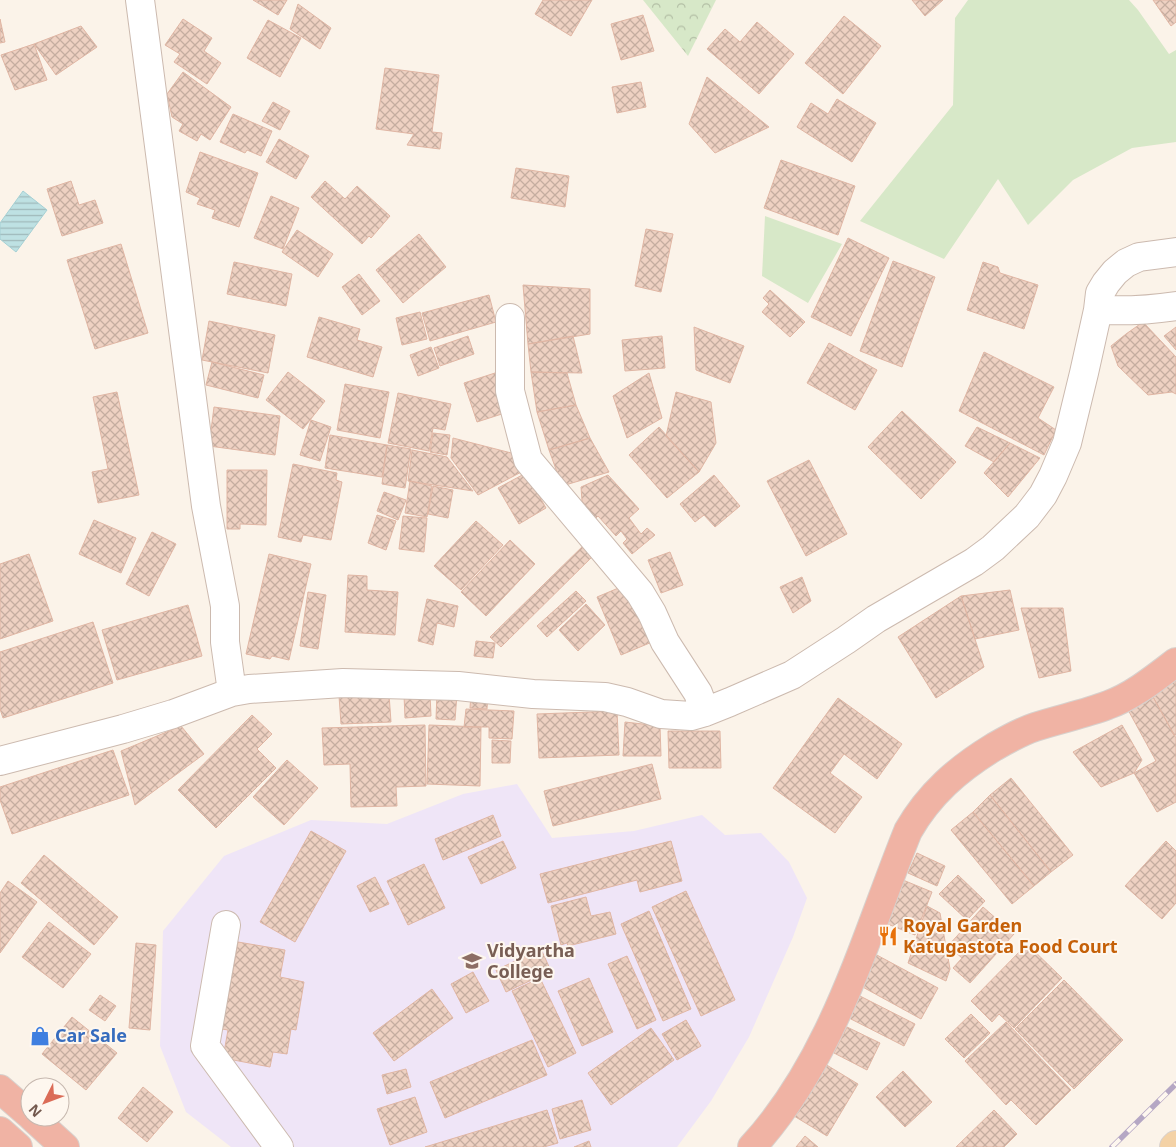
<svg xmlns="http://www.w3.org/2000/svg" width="1176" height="1147" font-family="'Noto Sans',sans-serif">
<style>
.education{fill:#efe5f7}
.green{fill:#d7e8c8}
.forest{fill:url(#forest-crowns)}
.water{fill:url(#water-rules);stroke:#a5d0d4}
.building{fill:url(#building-cross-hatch);stroke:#e0b6a4}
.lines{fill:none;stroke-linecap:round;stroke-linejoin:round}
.minor-casing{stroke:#ccbaaf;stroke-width:30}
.major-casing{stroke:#d8d1cd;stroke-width:30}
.highway-casing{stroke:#d8d1cd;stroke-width:30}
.minor{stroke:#fff;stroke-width:28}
.major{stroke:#f4d2a6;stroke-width:28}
.highway{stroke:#f0b3a4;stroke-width:28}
.rail-casing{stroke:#b5a7c4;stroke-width:5.5}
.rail{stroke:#fef7ef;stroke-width:4;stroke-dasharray:11;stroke-linecap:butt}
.labels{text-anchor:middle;stroke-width:4;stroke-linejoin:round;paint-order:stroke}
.food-label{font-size:18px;font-weight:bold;fill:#c56008;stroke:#fef7ef;text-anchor:start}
.education-label{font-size:18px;font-weight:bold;fill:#785e54;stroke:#fef7ef;text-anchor:start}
.shop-label{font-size:18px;font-weight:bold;fill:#366cbe;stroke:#fef7ef;text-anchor:start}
</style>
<defs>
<pattern id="forest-crowns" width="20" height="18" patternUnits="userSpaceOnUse" patternTransform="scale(1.25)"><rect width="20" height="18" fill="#d7e8c8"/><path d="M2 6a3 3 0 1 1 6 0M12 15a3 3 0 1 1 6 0" fill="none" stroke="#b3bfa5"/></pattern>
<pattern id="water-rules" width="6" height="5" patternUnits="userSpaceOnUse" patternTransform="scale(1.25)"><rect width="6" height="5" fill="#bee1e3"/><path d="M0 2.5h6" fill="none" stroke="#9fb9ba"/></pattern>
<pattern id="building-cross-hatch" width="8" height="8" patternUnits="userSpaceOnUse" patternTransform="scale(1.25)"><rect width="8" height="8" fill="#eed1c2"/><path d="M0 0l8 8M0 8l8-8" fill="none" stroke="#c5ada0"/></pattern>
</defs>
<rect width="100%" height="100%" fill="#fbf3e9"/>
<path class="education" d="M517 784 552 838 634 831 702 815 725 835 761 833 789 862 807 898 793 937 749 1037 711 1101 677 1147H231L186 1112 160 1046 163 931 224 856 311 820 387 824 463 794Z"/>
<path class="green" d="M968 0H1129L1138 10 1169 54 1176 50V142L1132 148 1073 180 1028 225 998 179 944 259 860 221 953 105 955 18Z
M765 216 842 244 808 303 762 276Z"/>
<path class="forest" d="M643 0H716L688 56Z"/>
<path class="water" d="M23 191 47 210 16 252 0 239V223Z"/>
<path class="building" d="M253 0H287L278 15Z
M543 0H592L571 36 535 14Z
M912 0H943L925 16Z
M1153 0H1176V22L1171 26Z
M298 4 331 28 320 49 290 29Z
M643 15 654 51 621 60 611 24Z
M844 16 881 46 843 94 805 63Z
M0 19 5 42 0 43Z
M183 19 212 38 204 51 221 63 207 84 174 62 180 54 165 45Z
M268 20 301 38 280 77 247 58Z
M757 22 794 54 759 94 707 49 725 29 740 42Z
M81 26 97 47 56 75 34 44Z
M34 44 47 80 15 90 1 55Z
M385 68 439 75 432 132 442 133 440 149 407 145 414 134 376 129Z
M183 72 231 107 210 140 201 134 197 141 179 131 183 124 172 117 167 94Z
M707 77 769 127 715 153 689 124Z
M641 82 646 107 617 113 612 87Z
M837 99 876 123 852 162 797 127 811 103 828 114Z
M273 102 290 111 280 130 262 121Z
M233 114 272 131 261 156 247 150 245 153 220 142Z
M279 139 309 156 296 179 266 162Z
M200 152 258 173 239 227 212 218 215 210 197 204 200 198 186 192Z
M781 160 855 186 838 235 764 208Z
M516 168 569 176 565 207 511 198Z
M71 181 79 205 95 200 103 223 62 236 47 189Z
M325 181 345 199 357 186 390 216 371 238 369 236 362 244 311 197Z
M271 196 299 208 283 249 254 238Z
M646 229 673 234 661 292 635 286Z
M297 230 333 254 318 277 282 252Z
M419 234 446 267 403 303 376 270Z
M848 238 889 258 851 336 811 317Z
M121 244 148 333 95 349 67 260Z
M893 261 935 277 902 367 860 351Z
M234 262 292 274 286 306 227 294Z
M983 262 998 267 1000 273 1038 285 1024 329 967 310Z
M359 274 380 301 362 315 342 287Z
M523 285 590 289V334L528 344Z
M770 290 805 322 790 337 762 312 769 304 763 298Z
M489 295 496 322 430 341 422 313Z
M420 312 427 339 402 345 396 318Z
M319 317 360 329 357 340 382 347 373 377 307 357Z
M209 321 275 335 268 373 202 360Z
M1143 322 1176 357V394L1172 392 1148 395 1118 366 1111 346 1126 334Z
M694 327 744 346 730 383 696 370Z
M1176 327V350L1164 336Z
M468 336 474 354 440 366 434 348Z
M573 336 582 373 531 372 528 344Z
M662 336 665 368 625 371 622 340Z
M829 343 877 370 855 410 807 383Z
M431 347 439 368 418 376 410 355Z
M984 352 1054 387 1038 418 1056 430 1044 455 959 411Z
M212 362 264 375 258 398 206 385Z
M288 372 325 401 303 429 266 400Z
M531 372 567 373 576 405 537 412Z
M495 373 508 412 477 422 464 383Z
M649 373 662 418 627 438 613 396Z
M345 384 389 392 380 438 337 430Z
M117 392 139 495 98 503 92 472 108 469 93 397Z
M676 392 711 402 716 443 699 472 666 436Z
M398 393 451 404 445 430 433 428 429 451 388 443Z
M576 405 590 438 549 450 537 412Z
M214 407 280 416 275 455 209 446Z
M902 411 956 462 921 499 868 447Z
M311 420 331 427 320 461 300 455Z
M659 427 699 472 667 498 629 455Z
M977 427 1010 443 994 462 965 446Z
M433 433 450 435 447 455 430 452Z
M330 435 387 445 382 477 325 468Z
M453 438 523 456 527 469 478 495 451 458Z
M590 438 609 472 562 486 549 450Z
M1010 443 1040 458 1008 497 984 473Z
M387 445 411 449 405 488 382 484Z
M412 450 447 457 473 491 408 481Z
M809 460 847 534 806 556 767 481Z
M293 464 337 473 336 480 342 482 331 540 303 535 301 542 278 537Z
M227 470H267L266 525 240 524V529H227Z
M526 473 546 508 519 524 498 488Z
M608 475 639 509 629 518 641 534 647 528 655 535 632 554 623 543 627 539 621 531 616 536 598 516 594 520 582 501 581 487Z
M714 475 740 506 715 527 704 515 695 522 680 504Z
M410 481 432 486 427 517 405 513Z
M433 486 453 490 448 518 428 514Z
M384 492 406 500 398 520 377 511Z
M377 515 396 521 386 550 368 543Z
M403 516 427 518 424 552 399 549Z
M94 520 136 538 121 573 79 554Z
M476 521 503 545 461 590 434 566Z
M152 532 176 544 149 596 126 584Z
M510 540 535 564 486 616 461 592Z
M588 541 598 551 501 647 490 637Z
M670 552 683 585 661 593 648 560Z
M29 554 53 621 0 639V564Z
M269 554 311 564 289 660 272 656 270 659 246 654Z
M348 575 367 576V590L398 592 395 635 345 632Z
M802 577 811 601 793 613 780 587Z
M628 584 652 642 621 655 597 597Z
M1010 590 1019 630 975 639 961 596Z
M576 591 586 601 547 637 537 626Z
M308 592 326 595 318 649 300 646Z
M961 596 984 667 936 698 898 637Z
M427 599 458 606 454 627 437 623 433 645 418 641Z
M586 604 605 625 578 651 559 630Z
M188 605 202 656 117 680 102 630Z
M1021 608H1063L1071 671 1039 678Z
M93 622 113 683 3 718 0 709V652Z
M476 641 495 643 493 658 474 656Z
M1176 681V735H1174L1152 695Z
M437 693 457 694 455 720 436 719Z
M389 694 391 722 341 724 339 696Z
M430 694 431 716 405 718 404 695Z
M471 694 488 695 487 709 470 708Z
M1152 695 1176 738V802L1157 812 1134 773 1156 761 1127 708Z
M838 698 902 744 877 779 844 754 830 773 862 797 835 833 773 788Z
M466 709 514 711 512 739 489 738V727H464Z
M617 711 619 755 539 758 537 714Z
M252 715 272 734 257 749 276 768 216 828 178 790Z
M625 722 660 726 661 756H623Z
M425 725 426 786 396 787 397 806 351 807 350 764 324 765 322 728Z
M429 725 481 727 480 786 427 784Z
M1122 725 1142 760 1134 773 1101 787 1073 752Z
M181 726 204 754 135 805 121 751Z
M668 731H720L721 768H669Z
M492 740 511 741 510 763H492Z
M113 750 129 795 12 834 0 800V787Z
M287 760 318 788 284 825 253 797Z
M652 764 661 799 553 826 544 791Z
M1011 778 1073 855 1051 872 990 795Z
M990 795 1051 872 1034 886 973 812Z
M973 812 1034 886 1012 904 951 830Z
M493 815 501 836 443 860 435 839Z
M311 831 346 851 295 942 260 922Z
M503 841 516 868 481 884 468 857Z
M671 841 682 881 640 892 637 880 548 903 540 874Z
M1166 841 1176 851V903L1162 919 1125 886Z
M917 853 945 866 937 886 908 873Z
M44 855 118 917 94 945 21 883Z
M424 864 445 908 408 925 387 881Z
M958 875 985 901 967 920 939 894Z
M375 877 389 904 370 912 357 886Z
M903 880 932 892 915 935 885 923Z
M8 881 37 902 0 953V893Z
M686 891 735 1000 701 1016 652 907Z
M586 897 591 916 610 912 616 934 568 946 567 943 561 945 551 906Z
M927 906 940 913 950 969 946 981 908 963Z
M983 907 1014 934 970 983 953 968 962 958 948 946Z
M649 911 691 1009 663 1021 621 924Z
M49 922 91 954 63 988 22 957Z
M238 942 285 950 280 977 304 982 296 1030 291 1029 287 1054 273 1052 270 1067 223 1058 228 1030 216 1028 220 1003 227 1004Z
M136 943 156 945 150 1030 129 1028Z
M1027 944 1062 978 1014 1028 999 1014 992 1022 971 1001Z
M541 949 551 971 506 992 496 970Z
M875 954 938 988 921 1019 859 985Z
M627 956 656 1020 637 1029 608 964Z
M473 972 489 1001 466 1013 451 984Z
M540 978 576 1053 548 1067 512 991Z
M589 978 613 1032 582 1046 558 991Z
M1064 980 1123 1040 1074 1089 1015 1029Z
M432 989 453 1018 394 1061 373 1033Z
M100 995 116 1006 105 1021 89 1010Z
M858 995 915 1024 904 1046 847 1017Z
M971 1014 990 1033 964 1058 945 1039Z
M72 1017 117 1053 86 1090 42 1054Z
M686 1020 701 1046 677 1060 662 1034Z
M1006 1022 1071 1090 1036 1125 1011 1100 1006 1105 965 1061Z
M847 1027 880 1043 867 1070 834 1053Z
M651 1028 674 1060 611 1105 588 1073Z
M532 1040 547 1075 445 1118 430 1082Z
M825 1064 858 1084 827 1136 794 1116Z
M406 1069 411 1087 387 1094 382 1075Z
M903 1071 932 1102 905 1127 876 1097Z
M143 1087 173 1112 147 1142 118 1118Z
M415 1097 427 1132 390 1145 377 1109Z
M582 1100 591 1130 560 1139 552 1109Z
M547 1110 558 1143 544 1147H425Z
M994 1110 1017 1134 1004 1147H956Z
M805 1136 818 1147H796Z
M589 1141 591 1147H574Z"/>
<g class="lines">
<defs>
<path id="minor" d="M140 0 206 506 225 606V642L232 692
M1098 310C1125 311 1150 310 1176 306
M510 318V391L528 460 640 593 652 613 665 642 698 693 705 712
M0 761 123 729 173 714 232 692 249 689 343 683 458 686 533 694 605 697 627 702 661 714 691 716 705 712 730 702 792 675 846 640 876 619 974 562 993 548 1027 516 1043 495 1053 476 1067 443 1084 373 1098 310 1100 293 1106 283 1115 272 1126 263 1139 257 1176 252
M226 925 205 1046 279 1147"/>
<path id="major" d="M1174 1147 1176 1145"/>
<path id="highway" d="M0 1089 30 1115
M32 1117 65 1147
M0 1131 18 1147
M752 1147C833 1059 864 940 908 831 929 794 958 769 994 747 1008 739 1020 732 1035 727 1059 719 1085 714 1108 705 1133 696 1155 678 1176 662"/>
</defs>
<use href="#minor" class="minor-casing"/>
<use href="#major" class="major-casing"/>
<use href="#highway" class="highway-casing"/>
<use href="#minor" class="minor"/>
<use href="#major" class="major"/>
<use href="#highway" class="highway"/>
<defs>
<path id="rail" d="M1112 1147 1176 1084"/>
</defs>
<use href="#rail" class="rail-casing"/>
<use href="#rail" class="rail"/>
</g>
<defs>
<symbol id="restaurant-bare" viewBox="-9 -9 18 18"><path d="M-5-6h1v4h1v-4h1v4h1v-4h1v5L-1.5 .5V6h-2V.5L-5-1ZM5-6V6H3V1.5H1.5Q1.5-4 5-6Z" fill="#e8710a" stroke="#fef7ef" stroke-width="2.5" paint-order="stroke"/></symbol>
<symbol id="school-bare" viewBox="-9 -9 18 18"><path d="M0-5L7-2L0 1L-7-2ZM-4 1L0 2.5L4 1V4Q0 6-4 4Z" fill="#8d6e63" stroke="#fef7ef" stroke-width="2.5" paint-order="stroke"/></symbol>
<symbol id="shop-bare" viewBox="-9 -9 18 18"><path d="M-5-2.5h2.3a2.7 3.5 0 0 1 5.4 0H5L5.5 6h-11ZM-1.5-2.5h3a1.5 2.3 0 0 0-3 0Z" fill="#3f7fe0" stroke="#fef7ef" stroke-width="2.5" paint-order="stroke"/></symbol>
</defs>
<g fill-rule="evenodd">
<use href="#restaurant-bare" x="874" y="922" width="28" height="28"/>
<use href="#school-bare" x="458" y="947" width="28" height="28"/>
<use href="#shop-bare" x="26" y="1022" width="28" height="28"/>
</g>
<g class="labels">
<g class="food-label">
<text x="903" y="932">Royal Garden<tspan x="903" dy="21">Katugastota Food Court</tspan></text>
</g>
<g class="education-label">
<text x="487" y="957">Vidyartha<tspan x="487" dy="21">College</tspan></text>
</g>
<g class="shop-label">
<text x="55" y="1042">Car Sale</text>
</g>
</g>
<g transform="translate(45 1102) rotate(228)"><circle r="24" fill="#fef7ef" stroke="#c6b8af"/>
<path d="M0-4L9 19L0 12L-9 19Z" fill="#db6c57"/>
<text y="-8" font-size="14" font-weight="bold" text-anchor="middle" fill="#73594e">N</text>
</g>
</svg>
